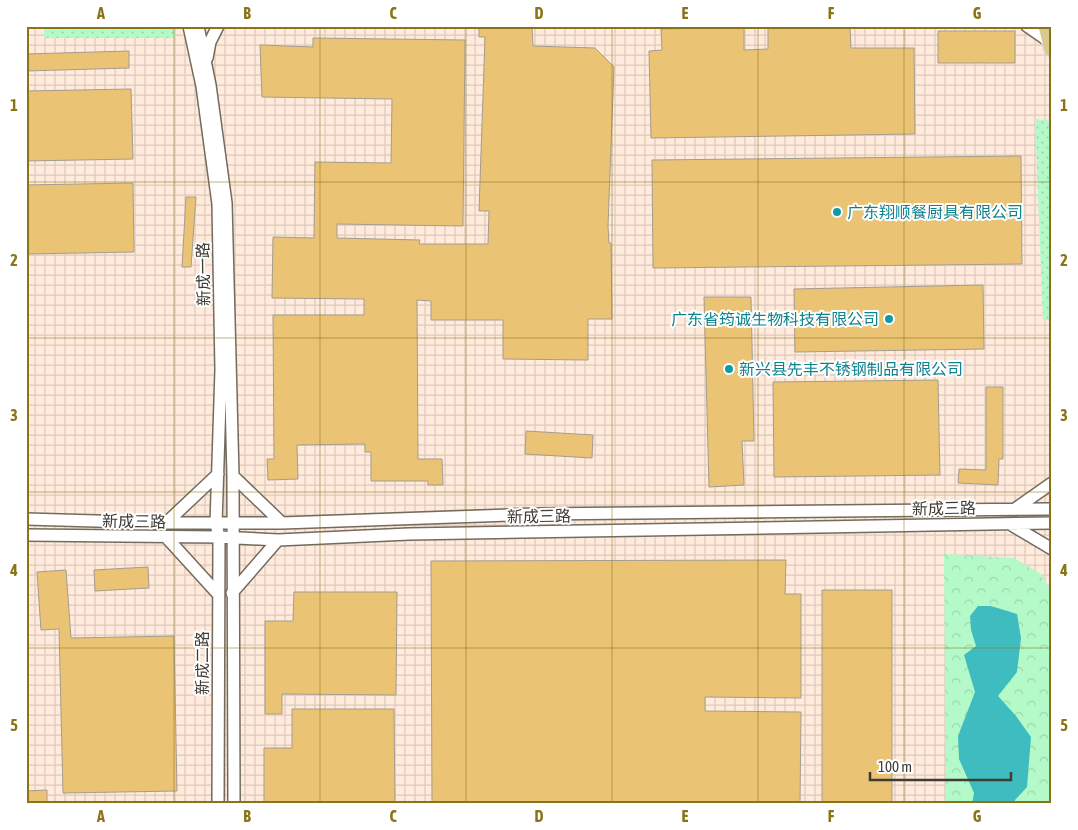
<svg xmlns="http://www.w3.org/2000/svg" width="1078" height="830" font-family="'Asap Condensed','Noto Sans SC',sans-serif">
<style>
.industrial{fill:url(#industrial-grid)}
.grass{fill:url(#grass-dots)}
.forest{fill:url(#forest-crowns)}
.water{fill:#3ebcbf}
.building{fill:#ebc375;stroke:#a49d8e}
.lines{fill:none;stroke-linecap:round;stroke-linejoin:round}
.minor-casing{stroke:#736b5e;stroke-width:14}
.major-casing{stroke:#d9d8d7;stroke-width:18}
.minor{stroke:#fff;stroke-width:11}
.major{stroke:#dac98b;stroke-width:15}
.grid{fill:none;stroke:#897418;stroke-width:1;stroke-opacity:0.55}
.culture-dot{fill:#0f9aa8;stroke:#fff;stroke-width:2}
.labels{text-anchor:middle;stroke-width:4;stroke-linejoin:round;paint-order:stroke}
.culture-label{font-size:16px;fill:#0d838f;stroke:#fff;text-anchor:start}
.street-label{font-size:16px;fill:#3f3c35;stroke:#fff}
.neatline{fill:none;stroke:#897418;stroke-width:2}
.grid-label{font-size:16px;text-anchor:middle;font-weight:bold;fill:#897418}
</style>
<defs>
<pattern id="industrial-grid" width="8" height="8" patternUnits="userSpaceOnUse" patternTransform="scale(1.25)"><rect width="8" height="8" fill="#ffeadb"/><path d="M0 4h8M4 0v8" fill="none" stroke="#dccabd"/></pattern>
<pattern id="grass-dots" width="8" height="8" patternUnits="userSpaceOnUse" patternTransform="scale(1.25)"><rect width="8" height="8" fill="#b4fac9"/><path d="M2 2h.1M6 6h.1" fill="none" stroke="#9cd7ad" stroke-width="1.8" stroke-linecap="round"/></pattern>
<pattern id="forest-crowns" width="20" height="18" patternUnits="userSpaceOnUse" patternTransform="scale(1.25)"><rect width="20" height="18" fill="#b4fac9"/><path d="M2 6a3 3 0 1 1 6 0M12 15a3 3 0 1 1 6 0" fill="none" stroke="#9cd7ad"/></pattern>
</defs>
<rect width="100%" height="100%" fill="#fef8eb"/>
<path class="industrial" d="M26 26H1052V804H26Z"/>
<path class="grass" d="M44 26H173L176 38H44Z
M1035 119 1052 121V320H1043Z"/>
<path class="forest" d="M944 554 1014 558 1041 574 1052 592V804H946Z"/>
<path class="water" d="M978 606H991L1017 614 1021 638 1017 672 998 696 1016 716 1031 737 1027 787 1015 800V804H972L974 793 959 759 958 736 975 692 964 655 976 646 971 630 970 616Z"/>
<path class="building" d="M479 26H532L533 46 595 48 614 67 608 226 609 243H611L612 319H588V360L503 359V320H431V301L417 300 418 459H442L443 485H428V481H371V452H365V444L297 445 298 479 268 480 267 459H274L273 315H364V299L272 298 273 237 314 238 315 162 391 163 392 99 262 97 260 45 313 47V38L465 40 463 226 337 224V238L420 240 419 244H488L489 211H479L485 37H479Z
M768 26H850L851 48H914L915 134 651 138 649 51 662 50 661 29 744 27V50L768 49Z
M938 31H1015V63H938Z
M129 51V68L26 71V54Z
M131 89 133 159 26 161V91Z
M1021 156 1022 264 653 268 652 160Z
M133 183 134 252 26 254V185Z
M186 197H196L191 267H182Z
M983 285 984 349 795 352 794 289Z
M704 297H751L754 441H742L744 485 709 487Z
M938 380 940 475 774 477 773 382Z
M986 387H1003V459H999L998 485 958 483 959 469 986 470Z
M526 431 593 435 592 458 525 454Z
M786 560 785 594H801V698L705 697V711L801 712 800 804H432L431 561Z
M148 567 149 588 95 591 94 570Z
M66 570 71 638 174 636 177 791 63 793 59 629 41 630 37 572Z
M822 590H892V804H822Z
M294 592H397L396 695 282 694V714H265V621H293Z
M292 709H394L395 804H264V748H292Z
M47 790V804H26V791Z"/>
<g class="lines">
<defs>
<path id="minor" d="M189 26 202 86 218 204 221 370 216 524 219 537 218 804
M198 26 210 85 226 203 233 476 234 804
M1027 26 1050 42
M207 58 210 42 218 26
M233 476 282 523
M1015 509 1052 483
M26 519 166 523H282L535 514 1052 509
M166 523 218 474
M1010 524 1052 549
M26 535 219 537 278 540 409 534 1052 523
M167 538 218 594
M232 593 278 540"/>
<path id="major" d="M1046 26 1052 49"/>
</defs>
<use href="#minor" class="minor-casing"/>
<use href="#major" class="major-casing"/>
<use href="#minor" class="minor"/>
<use href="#major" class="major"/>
</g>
<path class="grid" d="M174 26V804M320 26V804M466 26V804M612 26V804M758 26V804M904 26V804M26 182H1052M26 338H1052M26 492H1052M26 648H1052"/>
<g class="culture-dot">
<circle cx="837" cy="212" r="5"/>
<circle cx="889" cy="319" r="5"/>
<circle cx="729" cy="369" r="5"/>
</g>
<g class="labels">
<g class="culture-label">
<text x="847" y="218">广东翔顺餐厨具有限公司</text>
<text x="879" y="325" text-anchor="end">广东省筠诚生物科技有限公司</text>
<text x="739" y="375">新兴县先丰不锈钢制品有限公司</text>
</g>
<g class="street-label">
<text transform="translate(203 274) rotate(-91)" y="6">新成一路</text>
<text transform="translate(944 508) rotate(-1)" y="6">新成三路</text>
<text transform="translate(539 516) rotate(-1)" y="6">新成三路</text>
<text transform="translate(134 521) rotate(1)" y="6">新成三路</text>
<text transform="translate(202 663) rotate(-90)" y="6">新成二路</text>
</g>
</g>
<rect width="1078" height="830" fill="none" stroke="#ffffff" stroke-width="55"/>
<path d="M870 772v8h141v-8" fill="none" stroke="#3f3c35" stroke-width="2.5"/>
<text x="878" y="772" font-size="15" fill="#3f3c35" stroke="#ffffff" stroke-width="4" paint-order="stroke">100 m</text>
<rect x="28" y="28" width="1022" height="774" class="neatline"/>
<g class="grid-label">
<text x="101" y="19">A</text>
<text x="247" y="19">B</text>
<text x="393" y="19">C</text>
<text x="539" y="19">D</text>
<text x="685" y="19">E</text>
<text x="831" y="19">F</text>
<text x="977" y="19">G</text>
<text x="14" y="111">1</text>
<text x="1064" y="111">1</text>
<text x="14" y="266">2</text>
<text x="1064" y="266">2</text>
<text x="14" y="421">3</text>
<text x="1064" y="421">3</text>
<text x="14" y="576">4</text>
<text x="1064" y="576">4</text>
<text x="14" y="731">5</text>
<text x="1064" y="731">5</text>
<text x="101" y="822">A</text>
<text x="247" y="822">B</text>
<text x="393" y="822">C</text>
<text x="539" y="822">D</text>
<text x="685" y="822">E</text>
<text x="831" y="822">F</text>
<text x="977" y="822">G</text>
</g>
</svg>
